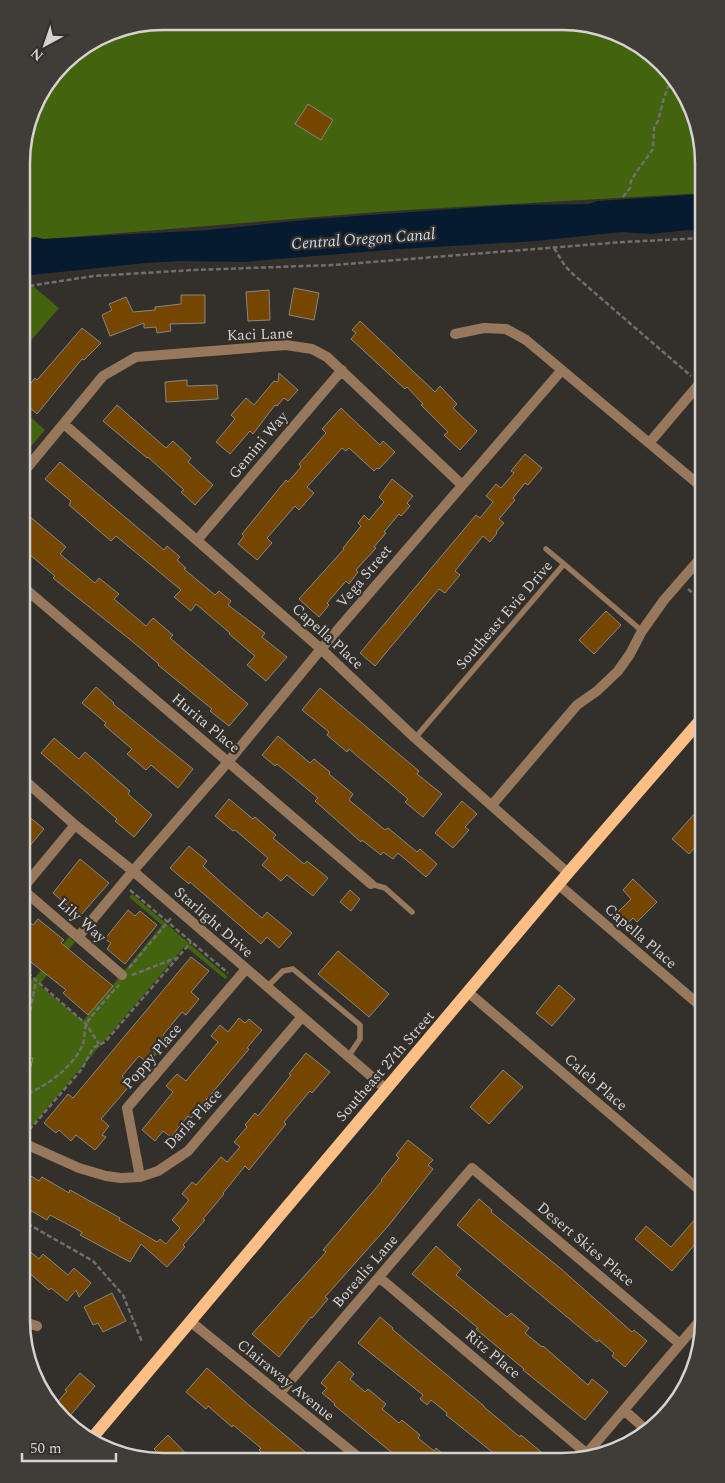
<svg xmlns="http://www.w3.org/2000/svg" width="725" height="1483" font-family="Spectral,serif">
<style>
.green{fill:#43630f}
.water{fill:#071b30}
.building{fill:#744600;stroke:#8a8681}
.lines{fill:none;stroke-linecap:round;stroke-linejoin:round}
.path{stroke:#716e6b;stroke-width:2.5;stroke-dasharray:5 2.5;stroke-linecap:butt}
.service{stroke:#97785d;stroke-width:5.5}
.minor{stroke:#97785d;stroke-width:10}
.primary{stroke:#febf86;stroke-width:12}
.labels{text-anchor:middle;stroke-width:4.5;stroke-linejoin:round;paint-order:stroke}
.street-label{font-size:15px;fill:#d5d2d0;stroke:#33302c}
.water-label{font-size:16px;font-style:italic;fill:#cadaec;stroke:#33302c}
.rim{fill:none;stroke:#d5d2d0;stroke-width:2.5}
</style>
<rect width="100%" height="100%" fill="#33302c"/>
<path class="green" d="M163 21 589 24 656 57 696 118 704 163V193L390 211 22 241V145L36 100 69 57 109 32Z
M22 277 59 308 22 351Z
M22 409 45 430 22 457Z
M132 894 228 977 225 979 185 946 31 1127 21 1124 22 970 33 980 69 937 75 942 39 985 83 1021 162 925 129 897Z"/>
<path class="water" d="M704 194V231L688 230 651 234 621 232 537 241 400 249 243 262 180 261 146 263 22 276V238L36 237 43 239 208 230 315 219 509 205 589 204 598 201Z"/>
<path class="building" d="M308 104 333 120 321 140 295 124Z
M294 288 319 293 314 320 289 315Z
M269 290 270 320 248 321 246 292Z
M181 295H205V323L170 324 171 331 157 333 156 327 144 328V323L110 336 102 315 112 310 109 304 126 297 133 312 155 310V307L181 304Z
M360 321 435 392 440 386 457 404 453 408 477 431 460 450 444 435 448 432 421 405 423 404 407 387 405 389 351 339 356 333 352 330Z
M82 328 101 343 84 360 82 359 37 414 22 401V394L35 378 37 380Z
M279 373 298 390 288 401 284 398 277 406 275 405 253 434 250 431 230 454 216 442 235 419 231 415 246 398 254 405 274 381 278 382Z
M187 380V386L217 385 218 399 166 402 165 382Z
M117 405 166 448 173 441 191 458 188 462 213 485 195 505 181 492 184 490 148 457 147 458 103 421Z
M341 408 380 445 383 441 395 452 379 469 377 468 374 471 349 448 346 451 342 448 307 487 314 493 299 510 295 506 267 538 272 543 257 560 238 544 244 536 242 534 286 480 288 482 301 467 299 464 326 433 322 429Z
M525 454 542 468 528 485 525 483 513 498 515 500 499 519 504 523 496 532 497 533 490 542 483 536 455 571 460 575 445 593 439 589 375 666 360 653 476 515 480 518 493 502 486 496 496 484 501 488 514 473 511 471Z
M60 462 164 550 167 546 180 557 177 560 186 568 184 569 215 595 219 591 231 601 228 605 265 633 262 637 287 657 266 681 247 665 255 656 229 634 230 633 196 604 191 611 174 597 181 590 116 536 111 541 69 505 71 501 45 479Z
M392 479 413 496 407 503 410 506 401 516 399 514 384 532 386 533 374 547 376 548 356 570 358 572 349 584 346 581 327 603 329 605 319 617 299 599 344 549 343 548 361 526 358 523 364 515 369 520 384 502 379 497Z
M22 510 66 547 60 554 95 583 99 578 119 594 114 599 146 626 153 618 173 635 170 638 248 704 229 726 210 711 212 709 158 665 159 664 133 642 53 578 55 576 22 548Z
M606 611 621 625 594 654 579 640Z
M96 687 114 703 113 704 193 769 178 788 151 765 146 770 127 754 132 749 104 725 106 723 82 703Z
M320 688 419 771 417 774 442 794 423 817 405 802 408 799 349 749 347 752 327 735 329 732 302 710Z
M278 736 310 763 314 759 330 772 329 774 353 794 349 800 385 830 388 828 417 852 420 849 437 864 426 877 398 853 393 859 383 852 381 855 362 840 361 842 315 801 318 798 277 764 275 766 262 755Z
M54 738 79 759 85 752 130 791 128 794 152 815 134 837 115 821 117 819 41 753Z
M229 799 253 819 255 817 276 835 273 838 304 864 307 861 328 878 313 896 287 875 281 881 262 865 268 858 235 830 233 831 215 816Z
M462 801 477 814 465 827 469 830 453 848 435 833Z
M704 803V837L689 854 672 839Z
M22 811 44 829 28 848 22 843Z
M189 846 207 861 203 866 226 887 262 918 267 912 292 933 279 948 267 937 261 944 190 882 189 884 170 868Z
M80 859 109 883 80 916 53 893Z
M633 879 657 902 637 922 633 918 627 924 617 913 631 899 623 890Z
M350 890 360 899 351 911 340 902Z
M128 910 135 916 140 911 157 925 125 964 107 949 111 943 105 939Z
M22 915 33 925 38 919 64 940 61 943 113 986 88 1015 63 993 66 990 22 955Z
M338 951 389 994 369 1017 318 974Z
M191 957 209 971 191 992 199 999 186 1015 182 1012 163 1035 168 1039 148 1063 139 1056 122 1076 131 1084 101 1119 109 1126 102 1135 106 1137 95 1150 76 1135 71 1141 59 1130 56 1133 44 1123 68 1094 73 1098Z
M559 985 575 999 552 1026 536 1013Z
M239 1018 245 1023 249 1019 262 1030 247 1048 249 1049 191 1118 188 1116 171 1137 163 1131 155 1141 142 1130 173 1092 166 1086 177 1074 186 1081 218 1042 211 1036 220 1025 228 1032Z
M306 1053 330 1072 312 1093 310 1091 284 1122 286 1124 249 1170 245 1166 223 1193 224 1194 203 1219 205 1220 183 1245 185 1247 167 1267 141 1244 130 1262 80 1235 82 1232 50 1215 47 1220 21 1205V1170L39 1181 42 1177 69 1193 70 1190 120 1218 119 1220 157 1242 160 1239 166 1244 180 1228 172 1220 189 1200 182 1194 192 1182 196 1185 221 1157 227 1162 240 1147 234 1142 247 1127 245 1125 255 1113 258 1116 291 1075 289 1074Z
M22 1056 33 1058 30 1071 22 1069Z
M503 1070 523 1087 489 1124 470 1107Z
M408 1140 433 1160 428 1165 433 1169 389 1225 325 1297 328 1299 312 1318 311 1317 279 1357 252 1334 326 1252 323 1250 382 1181 381 1180 399 1158 396 1155Z
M479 1199 492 1210 491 1212 560 1268 632 1332 634 1330 647 1341 625 1367 612 1356 614 1353 599 1340 597 1342 457 1225Z
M703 1210V1235L672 1271 635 1239 646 1226 671 1247Z
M21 1244 39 1259 43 1254 68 1275 74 1268 91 1283 79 1297 76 1290 67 1301 51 1288 49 1290 21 1266Z
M436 1246 461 1269 456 1275 507 1317 511 1313 529 1328 525 1333 542 1347 543 1346 588 1385 592 1379 608 1392 585 1420 523 1370 524 1369 476 1329 478 1328 412 1274Z
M112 1293 126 1321 103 1332 98 1323 93 1325 84 1307Z
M380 1317 393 1328 392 1329 484 1406V1407L520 1437 521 1435 553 1462H500L494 1457 496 1455 446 1415 447 1413 431 1400 427 1405 420 1399 423 1395 358 1343Z
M339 1361 354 1374 350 1379 365 1392 368 1389 386 1404 382 1409 399 1423 402 1420 420 1435 418 1438 434 1451 436 1448 451 1461H402L334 1405 335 1404 322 1393 327 1388 321 1383Z
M207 1368 250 1406 316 1461H272L259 1450 261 1448 233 1425 232 1427 208 1406 206 1409 186 1392Z
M80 1373 95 1386 69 1417 55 1405 67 1391 65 1390Z
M168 1435 193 1461H166L154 1449Z"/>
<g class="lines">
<path class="path" d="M623 197 630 188 631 181 637 171 653 149 654 128 658 121 664 98 670 82 666 72
M554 248 565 266 574 275 691 376
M22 287 94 276 193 270 334 265 623 242 704 238
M688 589 704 603
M130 890 228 973
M22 968 86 1024 99 1044
M129 968 172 917
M132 975 176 958
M22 1043 24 1045 36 980
M21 1095C44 1090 75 1065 83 1044 85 1038 84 1030 86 1025 89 1017 112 993 119 985
M21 1126 31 1128 82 1069 93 1048 105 1042 191 942
M21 1220 93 1261 123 1295 142 1342"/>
<path class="service" d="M546 549 564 564
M415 738 564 564 642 631
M371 884 385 888 412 912
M267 987 283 971 293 969 360 1025V1039L348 1057"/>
<path class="minor" d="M455 334 484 328 506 329 526 340 704 489
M64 424 321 649 415 738 568 873
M650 442 700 383
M22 474 103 376 136 357 286 345 312 349 327 357 462 485
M198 539 342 370
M22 586 371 884
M22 778 75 825 133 871 386 1089
M492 805 577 705 597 691 618 671 630 654 642 631 664 600 704 554
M559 885 704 1009
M22 889 122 975
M22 889 75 825
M78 937 133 871 228 762 321 649 561 371
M469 993 703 1193
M21 1142 79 1168 106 1176 121 1178 140 1177 158 1171 188 1151 301 1018
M140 1177 127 1108 246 969
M380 1278 587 1454
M21 1321 37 1326
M191 1322 363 1461
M280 1393 472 1168 680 1344
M624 1410 644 1428
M583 1458 703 1317"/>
<path class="primary" d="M93 1437 568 873 704 716"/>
</g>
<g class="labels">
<g class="street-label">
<text transform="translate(260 334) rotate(-2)" y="5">Kaci Lane</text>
<text transform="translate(258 445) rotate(-50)" y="5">Gemini Way</text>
<text transform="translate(364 576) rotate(-50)" y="5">Vega Street</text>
<text transform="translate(504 615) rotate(-49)" y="5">Southeast Evie Drive</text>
<text transform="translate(328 636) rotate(42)" y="5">Capella Place</text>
<text transform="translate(206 723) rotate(40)" y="5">Hurita Place</text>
<text transform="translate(82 920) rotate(41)" y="5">Lily Way</text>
<text transform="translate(214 922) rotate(41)" y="5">Starlight Drive</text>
<text transform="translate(641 936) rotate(41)" y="5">Capella Place</text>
<text transform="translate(152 1056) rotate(-49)" y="5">Poppy Place</text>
<text transform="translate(385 1066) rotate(-49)" y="5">Southeast 27th Street</text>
<text transform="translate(596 1082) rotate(41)" y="5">Caleb Place</text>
<text transform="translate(193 1119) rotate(-47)" y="5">Darla Place</text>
<text transform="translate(586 1244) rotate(40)" y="5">Desert Skies Place</text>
<text transform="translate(365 1271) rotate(-49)" y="5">Borealis Lane</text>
<text transform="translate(493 1354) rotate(40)" y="5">Ritz Place</text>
<text transform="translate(286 1380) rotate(39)" y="5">Clairaway Avenue</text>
</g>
<g class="water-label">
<text transform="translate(363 238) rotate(-4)" y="6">Central Oregon Canal</text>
</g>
</g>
<path d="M0 0H725V1483H0ZM163 30H562A133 133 0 0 1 695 163V1320A133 133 0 0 1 562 1453H163A133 133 0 0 1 30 1320V163A133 133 0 0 1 163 30Z" fill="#403d39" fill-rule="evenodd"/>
<path class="rim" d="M163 30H562A133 133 0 0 1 695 163V1320A133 133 0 0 1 562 1453H163A133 133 0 0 1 30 1320V163A133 133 0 0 1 163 30Z"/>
<g transform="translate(45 45) rotate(220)" stroke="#33302c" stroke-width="4" paint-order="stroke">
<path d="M0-4L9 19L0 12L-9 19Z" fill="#d5d2d0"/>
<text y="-8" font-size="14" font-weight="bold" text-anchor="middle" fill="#d5d2d0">N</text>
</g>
<path d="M22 1453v8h94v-8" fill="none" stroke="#d5d2d0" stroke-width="2.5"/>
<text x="30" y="1453" font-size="15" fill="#d5d2d0" stroke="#33302c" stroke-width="4" paint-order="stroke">50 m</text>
</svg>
